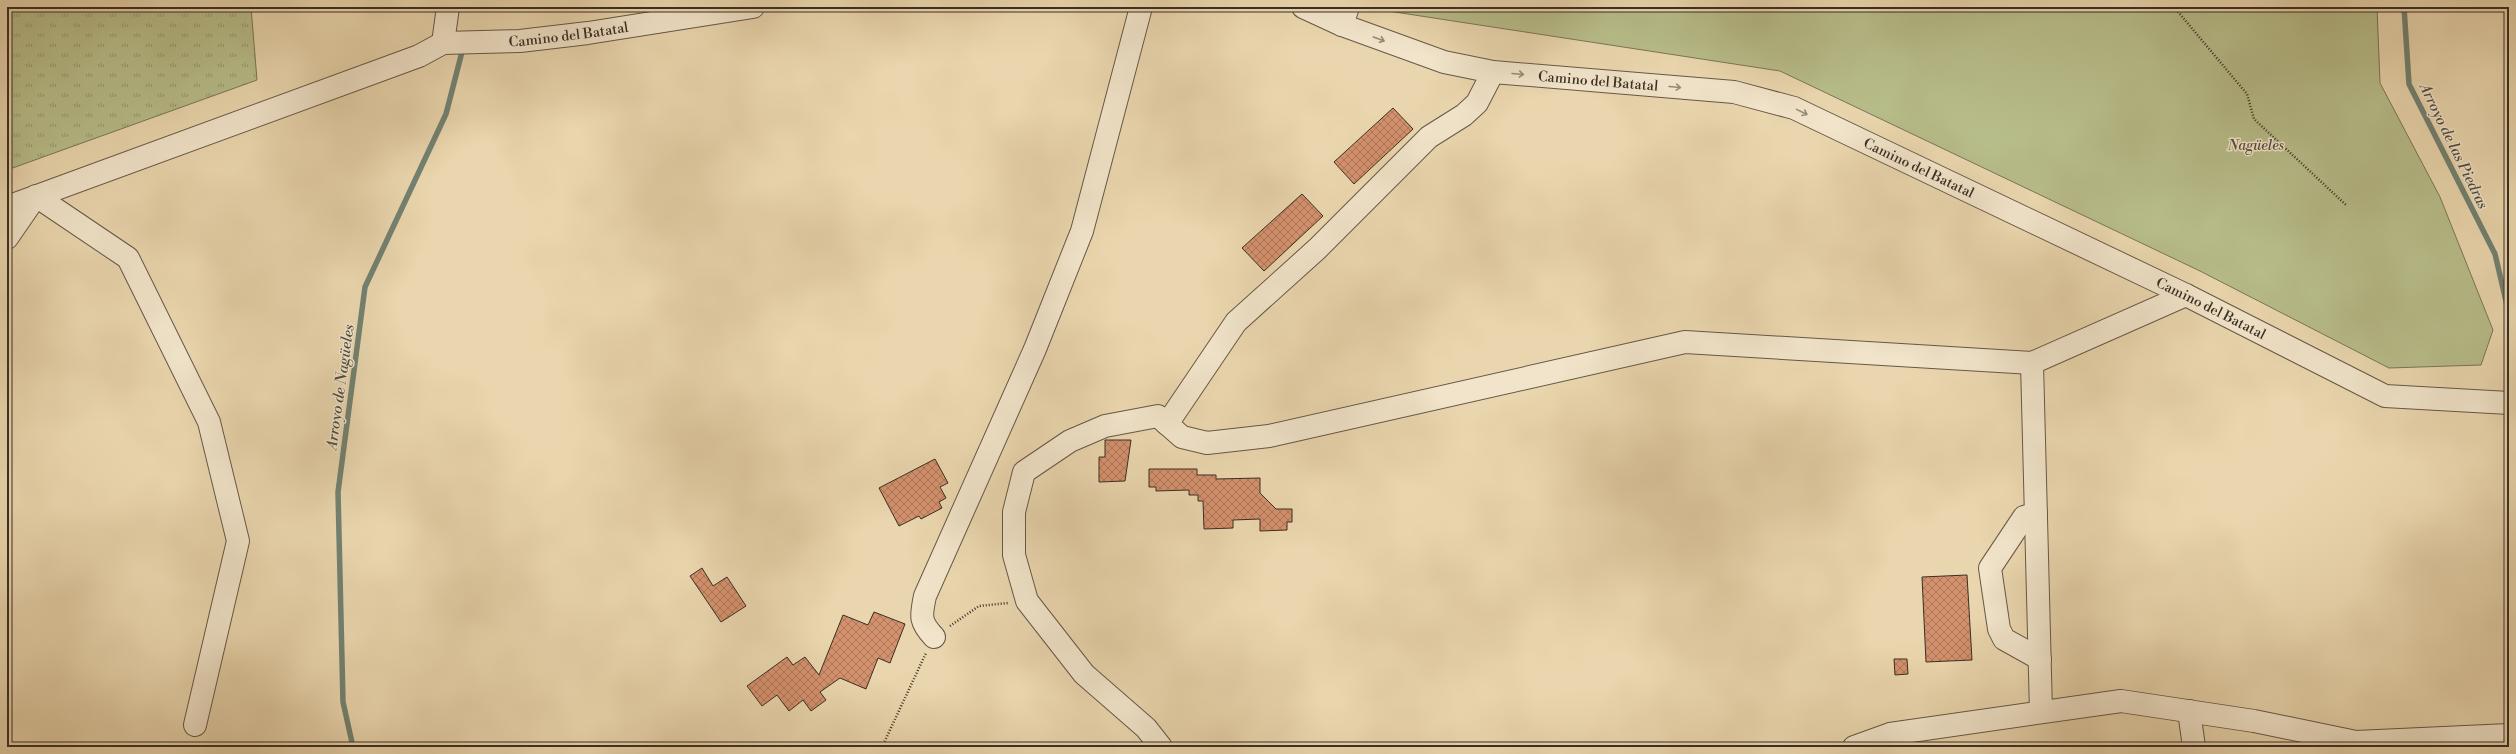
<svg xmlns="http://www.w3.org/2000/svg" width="2516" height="754" font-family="'Libre Bodoni',serif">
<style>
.grass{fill:url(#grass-tufts);stroke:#787658}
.park{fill:#b7bd8a;stroke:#787658}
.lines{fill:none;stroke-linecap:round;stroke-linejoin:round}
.stream{stroke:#728272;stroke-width:5.5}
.building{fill:url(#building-cross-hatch);stroke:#3a2e25}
.minor-casing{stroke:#665847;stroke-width:24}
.path{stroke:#3a2e25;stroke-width:2.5;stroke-dasharray:1 2;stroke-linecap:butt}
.minor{stroke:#f1e4ca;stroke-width:22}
.oneway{stroke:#968978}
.labels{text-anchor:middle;stroke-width:3;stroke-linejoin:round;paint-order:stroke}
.street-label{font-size:14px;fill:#3a2e25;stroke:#f1e4ca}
.park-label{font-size:14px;font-style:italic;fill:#534b39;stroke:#f1e4ca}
.water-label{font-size:15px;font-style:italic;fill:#4d4a3f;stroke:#f1e4ca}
</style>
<defs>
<pattern id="grass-tufts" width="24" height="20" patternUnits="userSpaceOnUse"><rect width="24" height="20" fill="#b7bd8a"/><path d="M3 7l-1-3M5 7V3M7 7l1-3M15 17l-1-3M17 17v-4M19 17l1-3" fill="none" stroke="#969a71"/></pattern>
<pattern id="building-cross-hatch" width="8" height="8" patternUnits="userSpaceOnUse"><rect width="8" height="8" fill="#d4916d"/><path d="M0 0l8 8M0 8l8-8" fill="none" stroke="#ad7759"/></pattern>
</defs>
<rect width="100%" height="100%" fill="#ead6ae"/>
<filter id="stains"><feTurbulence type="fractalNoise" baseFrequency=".005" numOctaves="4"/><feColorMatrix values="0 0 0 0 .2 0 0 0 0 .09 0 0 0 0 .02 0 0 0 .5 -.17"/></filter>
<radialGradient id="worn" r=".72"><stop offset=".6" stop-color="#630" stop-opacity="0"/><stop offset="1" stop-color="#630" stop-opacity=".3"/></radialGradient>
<path class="grass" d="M7 7H251L257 80 7 170Z"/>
<path class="park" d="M1375 7H2377L2380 83 2440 197 2493 330 2481 365 2389 368 2200 271 1780 71 1375 9Z"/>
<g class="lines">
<path class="stream" d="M2404 7 2409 84 2495 254 2509 314
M353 747 343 702 338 492 365 287 446 114 463 48"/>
</g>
<path class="building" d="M1393 108 1413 129 1354 184 1334 162Z
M1302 194 1323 216 1264 271 1242 248Z
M1105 440H1131L1125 481 1099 482V457H1105Z
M935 459 948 483 940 487 946 498 939 502 942 508 921 519 919 516 899 526 879 488Z
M1149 469H1197V475H1216V479L1260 478V493L1276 509H1292V522H1287V530L1260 531V519L1233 520V528L1204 529 1203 501H1198V495H1189V490L1156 491V487H1149Z
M702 568 713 586 727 577 746 606 721 622 690 576Z
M1967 575 1972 660 1926 662 1922 577Z
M874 612 905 624 890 663 878 658 866 689 840 678 820 692 826 700 811 711 803 700 789 711 777 695 762 706 747 686 787 657 793 665 805 657 819 675 843 615 868 625Z
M1894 659H1907L1908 674 1895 675Z"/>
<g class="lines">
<defs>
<g id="minor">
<path id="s1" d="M1303 7 1342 25 1444 62 1493 72 1734 92 1794 108 2186 295 2385 396 2509 403"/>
<path d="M1342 25 1348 7"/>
<path d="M443 43 448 7"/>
<path id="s2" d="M7 207 419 56 443 43 520 41 588 33 753 7"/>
<path d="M7 238 36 196 128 258 209 422 238 541 195 725"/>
<path d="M2032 363 2041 712"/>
<path d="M1167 424 1236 322 1317 249 1429 137 1464 115 1477 103 1493 72"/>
<path d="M2036 514 2024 517 1990 568 1999 629 2004 639 2040 659"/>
<path d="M934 637C919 621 921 616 925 596L1035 349 1082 231 1141 7"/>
<path d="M2189 711 2194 747"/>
<path d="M1161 747 1146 728 1084 674 1027 601 1014 555V512L1024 472 1070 441 1105 426 1158 416 1182 437 1207 443 1269 436 1685 342 2032 363 2186 295"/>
<path d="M1854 747 1890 734 2121 701 2254 721 2356 742 2509 735"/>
</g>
</defs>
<use href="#minor" class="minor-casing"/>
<path class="path" d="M2174 7 2247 94 2254 119 2346 205
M950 626 979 606 1008 603
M882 747 926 653"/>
<use href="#minor" class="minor"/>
</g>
<defs><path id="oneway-shaft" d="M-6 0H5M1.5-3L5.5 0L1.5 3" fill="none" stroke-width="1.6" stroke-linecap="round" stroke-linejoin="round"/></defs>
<g class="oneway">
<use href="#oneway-shaft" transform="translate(1379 39) rotate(20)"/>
<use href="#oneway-shaft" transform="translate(1518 74) rotate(5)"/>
<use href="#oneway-shaft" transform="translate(1675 87) rotate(5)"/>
<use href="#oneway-shaft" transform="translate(1802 112) rotate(26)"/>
</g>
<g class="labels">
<g class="street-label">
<text dy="5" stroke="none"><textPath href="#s2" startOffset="592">Camino del Batatal</textPath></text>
<text dy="5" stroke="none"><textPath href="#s1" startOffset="307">Camino del Batatal</textPath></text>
<text dy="5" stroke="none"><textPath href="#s1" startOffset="644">Camino del Batatal</textPath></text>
<text dy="5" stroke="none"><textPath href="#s1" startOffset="968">Camino del Batatal</textPath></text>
</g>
<g class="park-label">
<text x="2256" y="150">Nagüeles</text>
</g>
<g class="water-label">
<text transform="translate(2454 146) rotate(64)" y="5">Arroyo de las Piedras</text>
<text transform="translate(340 387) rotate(-82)" y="5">Arroyo de Nagüeles</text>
</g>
</g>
<rect width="2516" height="754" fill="none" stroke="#ead6ae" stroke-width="24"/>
<rect x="8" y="8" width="2500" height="738" fill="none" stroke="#3a2e25" stroke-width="2"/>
<rect x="12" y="12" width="2492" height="730" fill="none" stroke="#3a2e25"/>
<rect width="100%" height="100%" filter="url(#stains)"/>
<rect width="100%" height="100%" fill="url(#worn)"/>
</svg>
